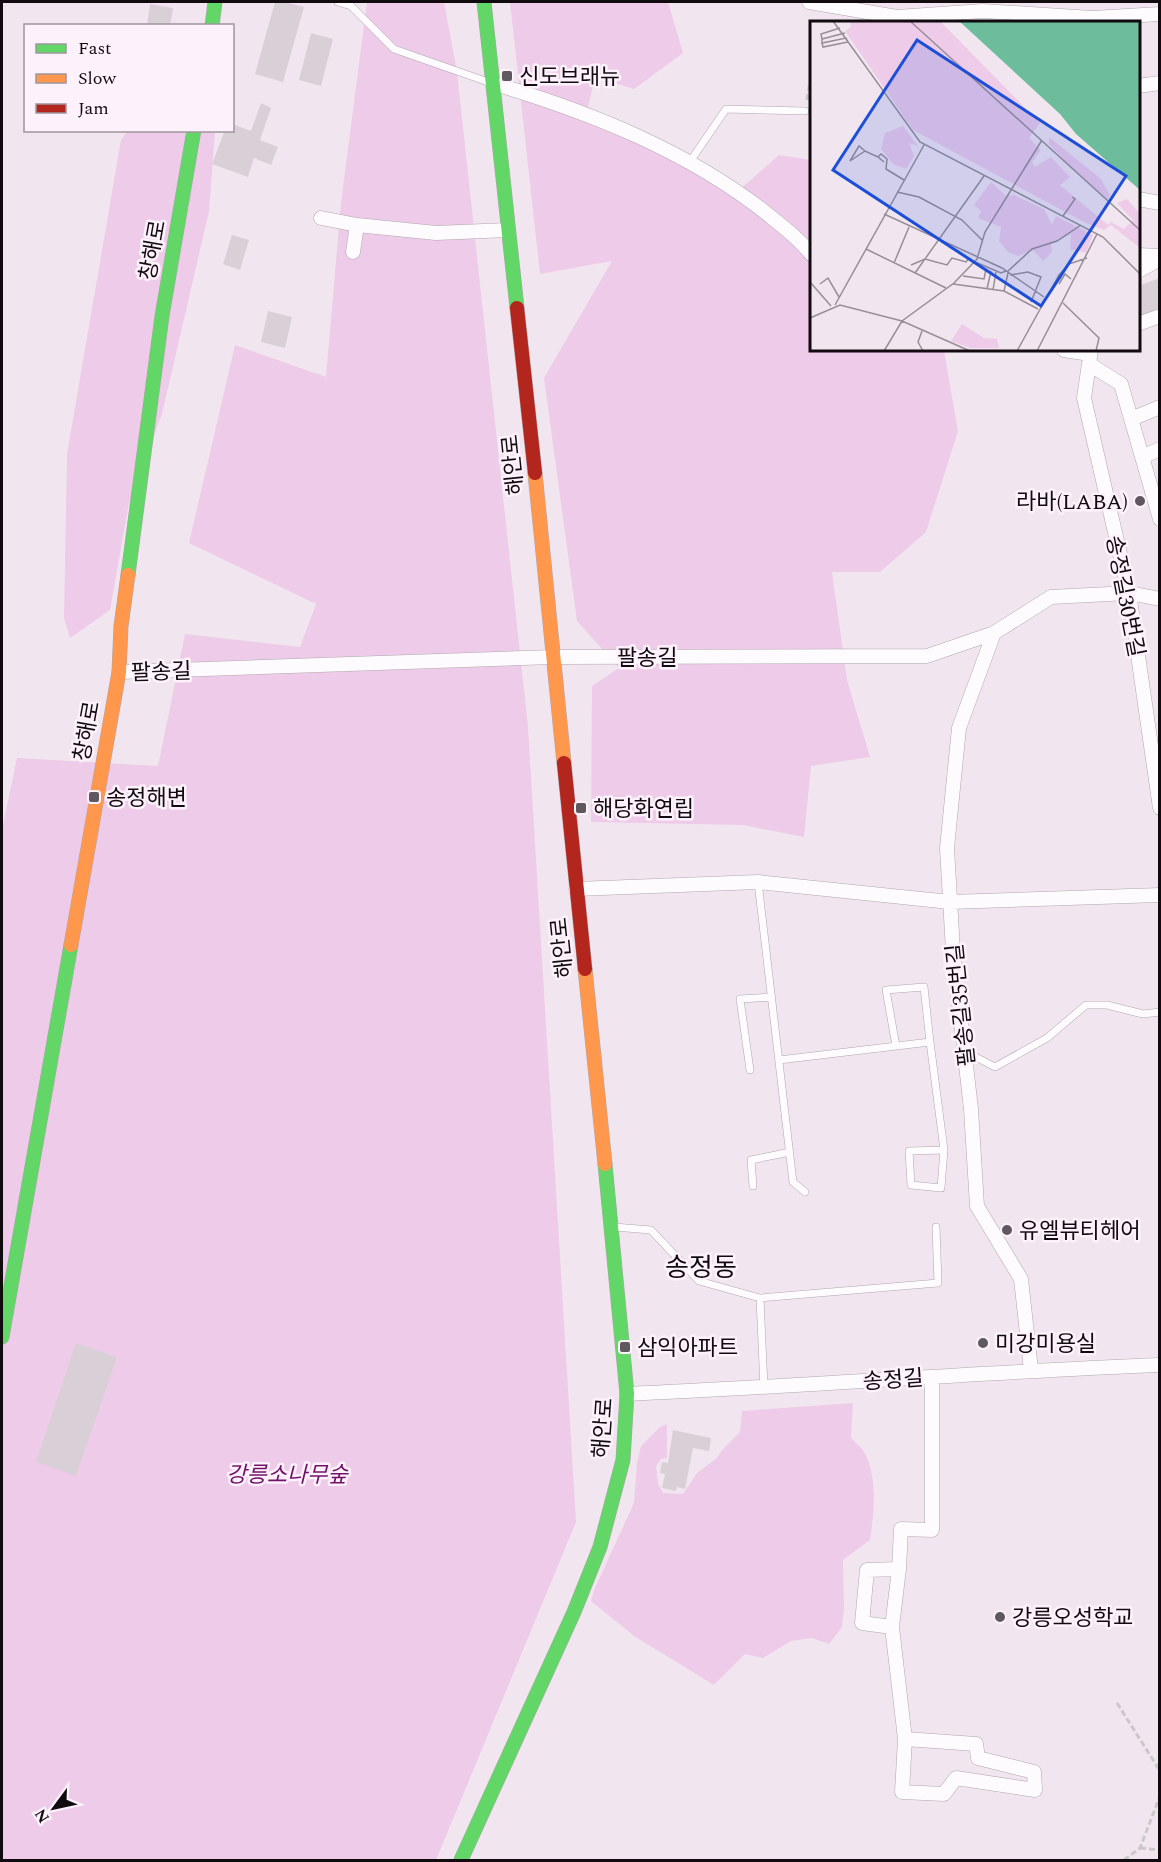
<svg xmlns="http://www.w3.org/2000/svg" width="1161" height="1862" font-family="Spectral,'Noto Sans KR',serif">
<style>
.green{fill:#eecbe8}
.building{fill:#d9d0d7}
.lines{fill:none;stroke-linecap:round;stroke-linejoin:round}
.lane-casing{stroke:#b0a7ae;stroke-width:8}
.street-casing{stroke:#b0a7ae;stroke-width:15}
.fast-casing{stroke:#b0a7ae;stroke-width:15}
.slow-casing{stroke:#b0a7ae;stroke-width:15}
.jam-casing{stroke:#b0a7ae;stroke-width:15}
.path{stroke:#cbc8cb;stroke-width:3;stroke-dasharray:6 3;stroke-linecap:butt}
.lane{stroke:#fdfbfd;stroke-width:7}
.street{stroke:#fdfbfd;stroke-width:14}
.fast{stroke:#63d668;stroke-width:14}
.slow{stroke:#ff974d;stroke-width:14}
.jam{stroke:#b3261e;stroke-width:14}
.poi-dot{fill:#5f585e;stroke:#fdf2fb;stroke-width:2}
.labels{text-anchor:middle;stroke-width:5;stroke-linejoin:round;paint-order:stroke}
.poi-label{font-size:22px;fill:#110b10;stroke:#fdf2fb;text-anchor:start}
.street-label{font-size:22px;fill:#110b10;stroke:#fdf2fb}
.park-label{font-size:22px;font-style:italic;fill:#711169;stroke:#fdf2fb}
.quarter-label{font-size:26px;fill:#110b10;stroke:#fdf2fb}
.inset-road{fill:none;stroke:#978e96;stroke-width:1.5}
.view{fill:#1d4ed8;fill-opacity:0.15;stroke:#1d4ed8;stroke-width:3}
.inset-edge{fill:none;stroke:#110b10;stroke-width:3}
</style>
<rect width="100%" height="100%" fill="#f1e6ef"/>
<path class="green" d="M367 2H444L457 72 528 727 576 1522 436 1860H2V830L17 758 158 766 185 634 300 647 316 604 189 543 235 345 326 377 341 203Z
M510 2H668L683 53 634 89 595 77 588 107 689 163 737 192 779 155 811 160 812 350 944 351 958 431 926 532 880 572H832L847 680 870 757 811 766 804 837 743 825 591 822 592 686 619 668 577 621 544 378 612 261 540 274Z
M127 131H215L209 211 162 414 129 503 110 610 70 638 64 618 67 454 121 140Z
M853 1403 851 1438C855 1442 861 1447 864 1452 878 1477 874 1512 870 1540L843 1560 844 1607 842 1627 829 1644 812 1638 791 1641 763 1658 745 1654 714 1685 634 1636 591 1601 595 1588 634 1503 637 1463 641 1446 660 1427 667 1424V1458L661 1459 656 1466 658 1483 663 1493 683 1494 697 1473 717 1458 722 1450 740 1432 742 1411Z"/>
<path class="building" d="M275 2H285L304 7 283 82 255 74Z
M150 4 173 8 170 26H147Z
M311 33 333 39 321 86 299 80Z
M261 103 271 108 260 140 278 147 271 165 254 158 248 177 212 164 225 130H232V124L251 131Z
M232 235 249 240 240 270 223 264Z
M1160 278V309L1138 318V286Z
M268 311 292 317 285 348 261 342Z
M76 1343 117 1357 76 1476 36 1462Z
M673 1430 711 1438 709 1451 693 1448 685 1489 677 1487 676 1491 662 1488 665 1474 660 1473 662 1462 668 1463Z"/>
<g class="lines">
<defs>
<path id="lane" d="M338 2 351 6 394 49 491 83
M689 163 726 109 805 111
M758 882 793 1182 805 1192
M896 1046 886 990 924 987 930 1042
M964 1051 995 1067 1047 1038 1086 1005H1107L1143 1014 1160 1012
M779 1060 930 1042 944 1150 909 1151 911 1185 941 1188 944 1150
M750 1070 740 999 772 997
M753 1186 751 1160 790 1152
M614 1227 651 1230 699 1281 760 1298
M764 1388 760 1298 938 1283 936 1227"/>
<path id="street" d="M809 2 897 17 983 11 1092 18 1160 14
M492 83C590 112 691 152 771 217 786 229 800 240 812 255
M1138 86 1160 83
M1138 199 1160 203
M321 218 357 225
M353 252 357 225 436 233 508 230
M1138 255 1160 256
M1138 271 1160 259
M1138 324 1160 316
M1064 350 1090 354
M1091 350 1084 398 1129 593 1160 808
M1089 364 1121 384 1160 519
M1131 419 1160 407
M1142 457 1160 449
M994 633 959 728 947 848 953 951 971 1109 977 1206 1021 1279 1031 1370
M119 672 554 657 927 656 994 633 1051 597 1129 593 1160 599
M576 889 758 882 950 902 1160 895
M627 1394C804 1386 982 1372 1160 1365
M899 1569 892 1627 862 1623 867 1570 899 1569 901 1529 932 1530V1377
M892 1627 905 1739 976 1744 978 1758 1034 1772 1035 1790 956 1778 944 1794 902 1792 905 1739"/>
<path id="fast" d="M484 2 517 308
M212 26 215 2
M128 575 162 316 194 130
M2 1337 71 945
M461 1860 574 1612 600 1547 623 1460 627 1394 605 1164"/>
<path id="slow" d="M535 473 564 763
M71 945 119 672 121 626 128 575
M585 969 605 1164"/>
<path id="jam" d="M517 308 535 473
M564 763 585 969"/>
</defs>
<use href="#lane" class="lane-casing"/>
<use href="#street" class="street-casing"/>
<use href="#fast" class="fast-casing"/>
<use href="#slow" class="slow-casing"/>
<use href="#jam" class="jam-casing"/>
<path class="path" d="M807 100 812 69
M1117 1703 1160 1771
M1140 1848 1160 1850
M1124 1860 1140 1848 1160 1796"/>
<use href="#lane" class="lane"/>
<use href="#street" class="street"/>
<use href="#fast" class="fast"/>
<use href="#slow" class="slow"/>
<use href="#jam" class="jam"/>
</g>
<g class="poi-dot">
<rect x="501" y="70" width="12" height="12" rx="3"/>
<circle cx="1140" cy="501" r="6"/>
<rect x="88" y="791" width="12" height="12" rx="3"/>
<rect x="575" y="802" width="12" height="12" rx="3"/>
<circle cx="1007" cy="1230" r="6"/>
<circle cx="983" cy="1343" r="6"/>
<rect x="619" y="1341" width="12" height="12" rx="3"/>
<circle cx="1000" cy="1617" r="6"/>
</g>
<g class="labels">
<g class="poi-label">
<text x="519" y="84">신도브래뉴</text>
<text x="1128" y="509" text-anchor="end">라바(LABA)</text>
<text x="106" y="805">송정해변</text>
<text x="593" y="816">해당화연립</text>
<text x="1019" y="1238">유엘뷰티헤어</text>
<text x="995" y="1351">미강미용실</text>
<text x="637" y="1355">삼익아파트</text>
<text x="1012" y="1625">강릉오성학교</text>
</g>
<g class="street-label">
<text transform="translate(152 250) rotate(-80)" y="8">창해로</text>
<text transform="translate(512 465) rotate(-96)" y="8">해안로</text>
<text transform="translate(1126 596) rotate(79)" y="8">송정길30번길</text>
<text x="647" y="665">팔송길</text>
<text transform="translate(161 671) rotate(-2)" y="8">팔송길</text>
<text transform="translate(86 731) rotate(-80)" y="8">창해로</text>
<text transform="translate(561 948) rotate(-96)" y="8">해안로</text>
<text transform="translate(960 1005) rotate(-96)" y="8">팔송길35번길</text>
<text transform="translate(893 1379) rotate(-4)" y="8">송정길</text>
<text transform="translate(602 1428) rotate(-86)" y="8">해안로</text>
</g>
<g class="park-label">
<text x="287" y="1482">강릉소나무숲</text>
</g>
<g class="quarter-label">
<text x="701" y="1276">송정동</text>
</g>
</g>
<g transform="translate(810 21)">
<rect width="330" height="330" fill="#f1e6ef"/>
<path d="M39 0H130L230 102 219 117 231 129 222 141 225 146 241 136 260 156 250 164 298 204 301 201 314 208 323 199 307 182 317 178 330 193V227L301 204 294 209 274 201 103 109 35 10 41 6ZM93 105 108 125 99 122 104 135 96 148 83 143 71 128 75 112ZM239 116 291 158 300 174 297 179 258 143 239 123ZM181 161 196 175 204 174 234 188 242 204 246 195 283 214 276 232 260 228 261 213 241 223 242 231 233 240 223 229 208 235 198 231 189 220 191 206 168 197 171 190 164 184ZM152 303 174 317 187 318 189 327H160L141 320Z" fill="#eecbe8"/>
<path d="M149 0H330V169L266 113 250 93Z" fill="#6dbd9c"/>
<path class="inset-road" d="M23 0 110 121 293 216 330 253M100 0 330 209M30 7 11 13 12 18 35 12M12 22 13 26 38 21 36 17 12 22V18M55 130 49 125 40 140 55 130 68 136M74 141 68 136 71 133 77 138 76 148 94 159M87 171 109 176 152 199 172 219M74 193 192 247 234 276M253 195 265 178 262 176M56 228 136 267M84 242 99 206M101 244 115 238 137 244 142 237 156 241 158 238 191 252 196 250M197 251 222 228 247 220 271 204M105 252 174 155M200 254 218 251 231 256 221 281M153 255 174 258 176 248M0 261 21 285M10 263 18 257 29 276M143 263 194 270 228 288M249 263 255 253 261 258M177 268 181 250M183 269 186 251M194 270 198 252M253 282 289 317 286 330M25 284 114 124M0 297 30 284 92 300 160 330M112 310 108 321 113 330M74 330 92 300 144 262 167 238 175 211 232 119M207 330 249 254 259 243 277 237M227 330 287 213"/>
<path class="view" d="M107 19 316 155 231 285 23 149Z"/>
<rect width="330" height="330" class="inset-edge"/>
</g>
<rect width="1161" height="1862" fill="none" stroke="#110b10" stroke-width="6"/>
<rect x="24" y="24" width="210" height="108" fill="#fdf2fb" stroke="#9f969d" stroke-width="1.5"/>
<rect x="36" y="44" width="30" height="9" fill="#63d668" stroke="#9f969d" stroke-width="1.5"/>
<text x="78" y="54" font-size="18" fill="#110b10">Fast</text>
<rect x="36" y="74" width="30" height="9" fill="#ff974d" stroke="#9f969d" stroke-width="1.5"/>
<text x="78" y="84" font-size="18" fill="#110b10">Slow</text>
<rect x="36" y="104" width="30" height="9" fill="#b3261e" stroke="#9f969d" stroke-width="1.5"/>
<text x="78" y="114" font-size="18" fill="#110b10">Jam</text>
<g transform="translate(54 1808) rotate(237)" stroke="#fdf2fb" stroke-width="4.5" paint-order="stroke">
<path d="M0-4.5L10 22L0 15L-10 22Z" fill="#110b10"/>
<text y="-9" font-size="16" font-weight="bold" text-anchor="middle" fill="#110b10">N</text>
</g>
</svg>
